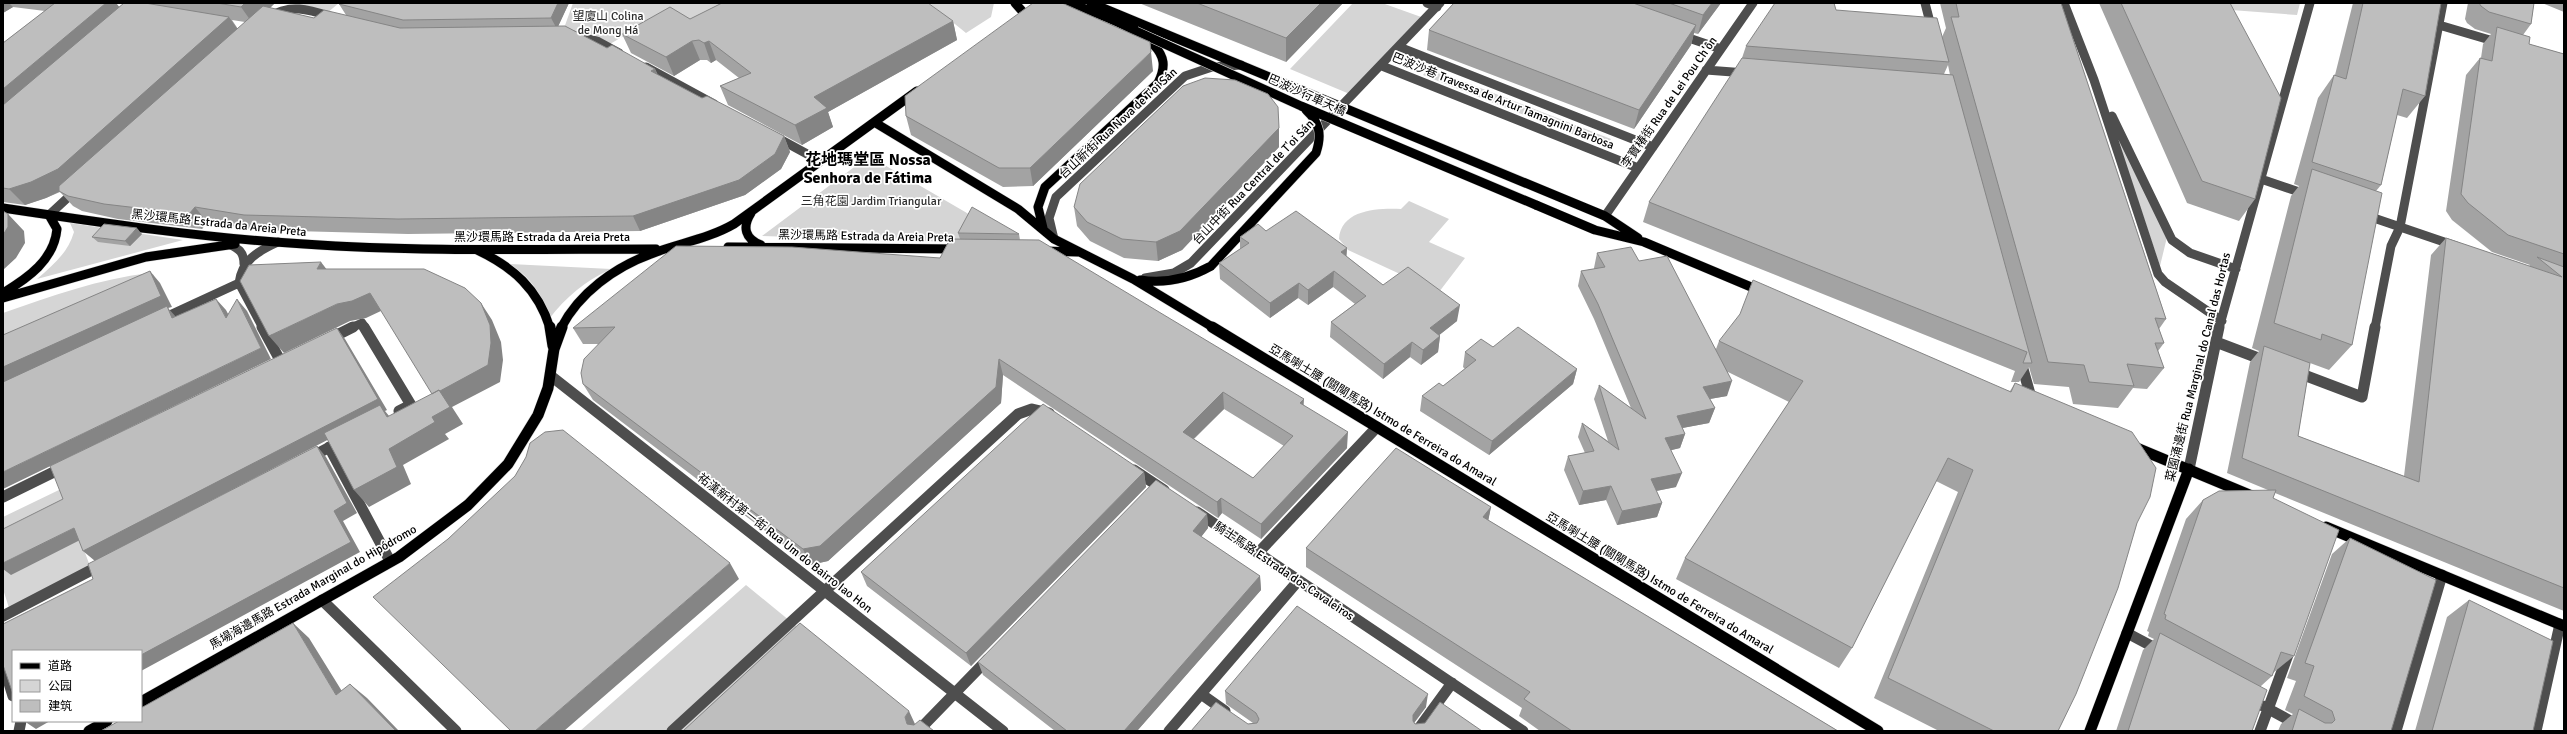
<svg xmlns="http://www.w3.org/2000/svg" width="2567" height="734" font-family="Signika,'Noto Sans SC',sans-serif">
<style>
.green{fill:#d5d5d5}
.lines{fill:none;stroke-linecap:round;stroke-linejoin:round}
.major-far1-casing{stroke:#dbdbdb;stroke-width:10}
.major-casing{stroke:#dbdbdb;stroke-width:12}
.minor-far1{stroke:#4e4e4e;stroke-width:9}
.minor{stroke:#4e4e4e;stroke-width:11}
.major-far1{stroke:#000;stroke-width:9}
.major{stroke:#000;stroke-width:11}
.major-bridge-casing{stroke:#dbdbdb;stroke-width:10;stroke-linecap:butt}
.major-bridge{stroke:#000;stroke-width:9}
.wall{fill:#a3a3a3;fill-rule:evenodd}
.shaded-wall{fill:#858585}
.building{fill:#bebebe;stroke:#858585;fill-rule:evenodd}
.labels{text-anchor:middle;stroke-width:3.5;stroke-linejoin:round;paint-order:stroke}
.park-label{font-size:12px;fill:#2c2c2c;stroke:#fff}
.street-label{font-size:12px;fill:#000;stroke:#fff}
.district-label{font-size:16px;font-weight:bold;fill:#000;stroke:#fff}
</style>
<rect width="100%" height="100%" fill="#fff"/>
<path class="green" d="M281 3H339L327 13Z
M573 3H745L700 21 651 20 610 44 563 31Z
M929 3H994L991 17 966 33Z
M1353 3H1382L1424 18 1352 95 1290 69Z
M2227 3H2300L2297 15 2231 10Z
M1429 68 1611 139 1605 147 1423 75Z
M2115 132 2168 233 2160 266Z
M869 156 1020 244 762 236Z
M1409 201 1449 219 1429 242 1465 258 1439 292 1348 250 1339 239C1341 209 1379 208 1401 209Z
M70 223 183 240 37 279C53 265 68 253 74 232Z
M510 264 611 269C585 281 566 297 549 319 540 292 533 280 510 264Z
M149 273 154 275 151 279 3 345V313C51 296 99 279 149 273Z
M61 489 90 566 9 608 3 589V517Z
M746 585 801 630 692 731H580Z"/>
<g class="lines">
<defs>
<path id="major-far1" d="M1015 3 1023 12
M1091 3 1605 216 1638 238
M874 122 1018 209 1054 239 1133 279 1214 328
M1536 205 1595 230 1644 242 1763 292
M3 208C103 223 203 238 304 244 421 252 539 249 656 249
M751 213C742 227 745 239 761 245
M1043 228 1038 207 1045 187 1158 83C1161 77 1164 70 1163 62 1159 32 1094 13 1070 3
M728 247 958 249
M477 250C513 267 538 289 550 328
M1044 251 1078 252
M1140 280C1166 284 1188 279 1211 266
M3 293C28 278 54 260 57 229L49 215
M3 298 146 257 235 244
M561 328C579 293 615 267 651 254 679 243 708 239 734 224L917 91"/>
<path id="major" d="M550 327 553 346
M1212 327 1878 731
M2132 446 2252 496
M2326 527 2564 626
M141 702 399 557 468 505 508 464 538 415 548 388 554 349 562 327
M89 731 107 721
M2090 731 2189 469"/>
</defs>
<use href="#major-far1" class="major-far1-casing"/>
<use href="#major" class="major-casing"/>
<path class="minor-far1" d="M1427 3 1437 7
M1925 3 1932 30
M2064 3 2094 80 2158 274 2165 282 2222 321
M269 17C290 3 310 10 332 17
M2439 25 2500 43
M573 35 597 41 619 53
M1680 35 1721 49
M1399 47 1653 147
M1382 66 1638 168
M646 67 714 104
M1706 70 1746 73
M2112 116 2172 240 2190 253 2236 269
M774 136 820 161
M2261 179 2308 195
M49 215 76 190
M2365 215 2456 246
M1605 216 1753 3
M1054 239 1049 218 1056 197 1185 76 1212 67 1241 65
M229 244C239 249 244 252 244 264
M1145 278 1174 273 1191 263 1440 3
M161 319 239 283
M263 328 239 283C242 260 258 251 278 242
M351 328 362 323 365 328
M2219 328 2310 3
M2375 328 2391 246 2400 227 2443 3"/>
<path class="minor" d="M262 327 281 362
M364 327 411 405 399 411
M329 339 353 327
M2216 342 2266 361
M2021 362 2032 401
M2296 372 2362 397 2375 327
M551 376 1003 731
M329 447 390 561
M311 457 343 440
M2189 469 2219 327
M1134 470 1164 490
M3 497 64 467
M1197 512 1523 731
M1258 553 1377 427
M322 600 456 731
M3 616 101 565
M2127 633 2159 650
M3 664 13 696
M1201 694 1225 711
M2263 706 2309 731
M19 731 21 721
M672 731 1018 414 1032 409 1049 413
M918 731 988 659
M1169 731 1298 581
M1417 731 1452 683
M2260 731 2289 652
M2396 731 2442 575
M2536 731 2560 624"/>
<use href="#major-far1" class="major-far1"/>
<use href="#major" class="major"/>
<defs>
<path id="major-bridge" d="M1136 31 1301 106 1536 205
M1211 266 1316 153C1322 135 1320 123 1306 110"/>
</defs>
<use href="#major-bridge" class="major-bridge-casing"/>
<use href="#major-bridge" class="major-bridge"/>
</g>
<path class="wall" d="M3 3H116L119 7 124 3H275L270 8 314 18 346 15 339 4 341 3H569L558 26 607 48 655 69 658 75 702 98 784 136 790 152 781 169 745 195 640 231 408 234 256 230 207 222 202 229 118 219 82 211 73 206 60 192 46 198 25 205 3 202V43L45 11 13 7 3 13ZM232 20 245 22 238 29Z
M1139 3H1343L1286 62Z
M1454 3H1721L1698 34 1694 33 1691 45 1634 129 1427 50 1429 30Z
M1940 3H2061L2166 319 2159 329 2164 343 2158 351 2164 368 2147 389 2133 388 2118 408 2073 404 2069 387 2034 384 2029 367 2019 382H2011L2015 371 1643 222 1649 202 1741 61 1746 46 1836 10 1942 37 1946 28ZM1948 65 1950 75 1944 74Z
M2099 3H2230L2255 199 2239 221 2187 203Z
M2353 3H2441L2425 96 2407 118 2397 115 2381 185 2376 191 2352 345 2329 370 2310 363 2298 436 2404 476 2431 255 2446 238 2529 266 2530 265 2492 252 2452 220 2446 211 2466 75 2480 58H2481L2483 44 2491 34 2475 29 2467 23 2465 19 2468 3H2534L2531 24 2523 35 2529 44 2564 54V611L2275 493 2273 498 2294 656 2273 673 2272 676 2261 686 2252 731H2116L2143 650 2154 639 2148 636 2149 632 2147 631 2186 519 2203 500 2268 490 2227 473 2250 362 2259 351 2252 348 2291 196 2299 186 2294 184 2318 98 2334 75H2335Z
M2542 3H2564V12Z
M690 19 953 21 957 40 828 112 833 127 802 145 728 105 720 86 739 78 716 60 711 63 707 60H700L674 76 631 53 622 34Z
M1153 71 1033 186 1003 187 911 135 906 116Z
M1279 128V147L1182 250 1158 261 1124 258 1090 241 1077 226 1074 207Z
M1266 231 1347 248 1346 256 1383 285 1457 321 1439 335 1440 336 1438 352 1421 365 1410 357 1383 379 1330 337 1331 322 1355 304 1333 287 1308 305 1298 298 1270 318 1220 279 1219 263 1240 249V237Z
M958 233 1019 234 1020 240 1303 405 1347 448 1261 539 1222 513 1218 518 1003 375 1001 403 828 561 810 565 593 400 583 384 598 344H583L573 328 940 258 960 239ZM1224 409 1284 446 1253 478 1194 439Z
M142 234 130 246 98 242 92 237Z
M1597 253 1639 261 1716 349 1719 341 2010 391 2015 383 2137 523 2058 731H1939L1874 698 1958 492 1936 481 1852 648 1839 668 1676 579 1685 558 1789 402 1728 372 1727 396 1710 399 1715 408 1709 423 1682 428 1685 434 1680 448 1671 450 1676 487 1656 491 1662 503 1657 517 1617 525 1606 500 1579 505 1564 470 1568 456 1585 453 1578 437 1582 423 1608 441 1594 399 1599 385 1631 408 1594 319 1578 286 1581 271 1594 269V268Z
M1493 347 1577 369 1573 384 1489 455 1420 411 1422 396 1443 386 1465 369 1463 367 1465 352Z
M1144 472 1146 487 971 666 867 586 861 572Z
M1491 507 1488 520 1838 731H1540L1519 716 1522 708 1306 567V548Z
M1207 514 1208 528 1201 537 1260 576 1261 590 1137 731H1055L983 675 978 662Z
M2350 538 2391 731H2278L2281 724 2293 714 2285 710 2296 681 2287 678 2332 554Z
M2469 600 2533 731H2415L2447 617Z
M1225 691 1426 707 1414 723 1415 724H1248L1253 723 1226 704Z"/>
<path class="shaded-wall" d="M3 3H9L13 7 3 13Z
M106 3H116L125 14 3 119V89Z
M245 3H275L253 24 241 7Z
M558 3H569L557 29 551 18Z
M1321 3H1343L1286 62V38Z
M1712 3H1721L1698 34 1703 15Z
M229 17 241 34 73 185 46 198 25 205 9 189Z
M953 21 957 40 828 112 833 127 802 145 795 125 814 97Z
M1696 25 1691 45 1634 129 1639 110Z
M692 41 700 60 674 76 666 57Z
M709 41 716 60 711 63 704 43Z
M1151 52 1153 71 1033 186 1030 168Z
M655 69 662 84 651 71Z
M1279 128V147L1182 250 1158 261 1156 242Z
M784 136 790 152 781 169 745 195 640 231 633 216Z
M195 207 207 222 202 229 189 214Z
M8 214 24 231 25 243 16 258 3 270V235Z
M137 228 142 234 130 246 125 241Z
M1347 248 1346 264 1341 252Z
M321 262 334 279 317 269Z
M150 271 160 283 172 307 168 308 177 318 3 383V367Z
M1334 271 1333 287 1308 305V290Z
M1299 283 1298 298 1270 318V303Z
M370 293 383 310 366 318 350 321 284 353 269 336 337 304Z
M216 299 226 310 236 329 226 318Z
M237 299 247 311 271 359 3 489V472L261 348Z
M481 303 492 320 501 342 503 360 500 382 452 407 463 424 445 434 449 439 403 465 411 484 369 507 354 490 433 395Z
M1460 305 1457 321 1428 344 1430 328Z
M337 328 345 339 387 410 385 411 394 422 387 417 383 411 95 561 83 551Z
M1440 336 1438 352 1421 365 1423 350Z
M1412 342 1410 357 1383 379 1384 364Z
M999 359 1003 375 1001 403 828 561 810 565 803 549Z
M1577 369 1573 384 1489 455 1492 441Z
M1732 381 1727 396 1698 401 1703 387Z
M1223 392 1224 409 1184 448 1183 432Z
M1304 399 1303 415 1300 403Z
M1715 408 1709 423 1672 430 1677 416Z
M1348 432 1347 448 1261 539V524Z
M1685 434 1680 448 1660 453 1665 438Z
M317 446 326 457 357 513 343 521 360 552 141 671V655L334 511Z
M1144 472 1146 487 971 666 966 653Z
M1682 473 1676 487 1646 493 1651 479Z
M1611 486 1606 500 1579 505 1583 491Z
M1221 498 1222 513 1218 518 1217 502Z
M1662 503 1657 517 1617 525 1622 511Z
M1491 507 1487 527 1483 517Z
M1207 514 1208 528 1194 546 1193 531Z
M74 528 86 537 11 575 3 569V563Z
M730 563 739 579 564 731H535Z
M1260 576 1261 590 1137 731H1124Z
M293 623 309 638 353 709 336 695Z
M350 684 367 698 399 731H396Z
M1428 694 1426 707 1411 727 1413 715Z
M909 711 915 724 911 730 907 724 905 717Z
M24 721H50L36 729Z"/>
<path class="building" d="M55 3H106L3 89V43Z
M124 3H145L229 17 58 169 31 182 9 189 3 188V105Z
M217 3H245L241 7Z
M341 3H558L551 18 403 20 339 4Z
M722 3H928L953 21 814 97 827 108 795 125 720 86 751 73 709 41 704 43 699 40 692 41 666 57 622 34 670 7 690 19Z
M1033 3H1062L1150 42 1151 52 1030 168H999L906 116 905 96Z
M1197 3H1321L1286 38Z
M1454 3H1633L1696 25 1639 110 1429 30Z
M1669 3H1712L1703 15Z
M1775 3H1834L1836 10 1937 18 1949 62 1746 46Z
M1956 3H2061L2166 319 2155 318 2164 343H2155L2164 368 2127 364 2134 386 2089 382 2084 365 2048 362 1951 17H1959Z
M2121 3H2230L2281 98 2255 199 2202 181Z
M2363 3H2441L2425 96 2403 89 2381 185 2312 162 2334 75 2346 79Z
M2479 3H2534L2531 24 2489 12 2481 6Z
M263 6 314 18 324 10 400 28 565 26 607 48 612 45 655 69 651 71 702 98 707 96 784 136 775 154 739 180 633 216 398 219 244 215 195 207 189 214 104 204 68 196 59 191V186Z
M2497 27 2530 37 2529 44 2564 54V254L2508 235 2468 203 2461 194 2480 58 2492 61Z
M1742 58 1953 75 2032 363H2023L2027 352 1649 202Z
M1205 78 1235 80 1268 94 1278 107 1279 128 1180 231 1156 242 1122 239 1087 222 1074 207 1080 184 1183 86Z
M2312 169 2382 193 2352 345 2322 334 2321 340 2274 323Z
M972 207 1019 234 958 233Z
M3 211 8 214V227L3 235Z
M1296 211 1347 248 1341 252 1383 285 1408 267 1460 305 1430 328 1440 336 1423 350 1412 342 1384 364 1331 322 1366 296 1334 271 1308 290 1299 283 1270 303 1219 263 1249 243 1240 237 1258 224 1266 231Z
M104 224 137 228 125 241 92 237Z
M2446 238 2562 277 2537 257 2564 267V588L2242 458 2264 346 2310 363 2298 436 2419 482Z
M950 239 1039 240 1304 399 1300 403 1348 432 1261 524 1221 498 1217 502 999 359 996 387 820 546 803 549 583 384 581 373 584 359 615 327 573 328 676 246 792 247 940 258ZM1223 392 1293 436 1253 478 1183 432Z
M1631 247 1639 261 1667 256 1732 381 1703 387 1715 408 1677 416 1685 434 1665 438 1682 473 1651 479 1662 503 1622 511 1611 486 1583 491 1568 456 1594 451 1582 423 1619 450 1599 385 1646 419 1598 304 1581 271 1605 267 1597 253Z
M321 262 317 269H424L465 288 481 303 490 325 491 343 488 365 440 391 439 390 432 394 370 293 352 301 337 304 269 336 240 281 249 265Z
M150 271 161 296 3 367V335Z
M1753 280 2011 392 2015 383 2132 432 2156 468 2150 497 2137 523 2118 588 2076 694 2058 731H1994L1888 678 1973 470 1948 458 1852 648 1685 558 1803 381 1719 341 1740 314Z
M216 299 226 318 237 299 261 348 3 472V382L167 306 172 318Z
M1518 327 1577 369 1492 441 1422 396 1439 383 1443 386 1476 360 1465 352 1481 339 1493 347Z
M337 328 378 399 83 551 74 528 3 563V529L63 499 50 466Z
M439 390 450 407 432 417 435 422 389 449 397 467 354 490 324 433 380 405 387 417Z
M1043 404 1144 472 966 653 861 572Z
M563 430 730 563 535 731H511L373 597 448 539 515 476 526 457 530 443 545 432Z
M317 446 347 503 334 511 351 542 141 655V651H13V694L3 665V624L93 579 88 564Z
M1396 448 1491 507 1483 517 1838 731H1572L1524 699 1530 692 1306 548Z
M1156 480 1207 514 1193 531 1260 576 1124 731H1067L978 662Z
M2276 490 2273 498 2339 530 2294 656 2281 652 2272 676 2165 619 2166 615 2164 614 2203 500 2219 491Z
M2350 538 2436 580 2391 731H2292L2299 709 2325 723H2332L2335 720 2332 711 2304 696 2314 666 2305 663Z
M2469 600 2553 641 2533 731H2432Z
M1297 606 1428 694 1413 715V721L1415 724 1425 723 1440 702 1482 731H1191L1216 702 1248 724 1257 723 1259 719 1256 713 1225 691Z
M293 623 336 695 350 684 396 731H101L119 721H141V708Z
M800 623 909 711 905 717 907 724 914 725 920 720 934 731H683Z
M2160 633 2267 690 2252 731H2128Z"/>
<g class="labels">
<g class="park-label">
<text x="608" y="20">望廈山 Colina<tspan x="608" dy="14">de Mong Há</tspan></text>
<text x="871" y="205">三角花園 Jardim Triangular</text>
</g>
<g class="street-label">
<text transform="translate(1307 95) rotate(24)" y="4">巴波沙行車天橋</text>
<text transform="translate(1503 101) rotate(22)" y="4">巴波沙巷 Travessa de Artur Tamagnini Barbosa</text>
<text transform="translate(1669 102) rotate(-55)" y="4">李寶椿街 Rua de Lei Pou Ch'ôn</text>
<text transform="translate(1118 123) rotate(-43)" y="4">台山新街 Rua Nova de T'oi Sán</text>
<text transform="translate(1253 182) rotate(-46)" y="4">台山中街 Rua Central de T'oi Sán</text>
<text transform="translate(219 223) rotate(6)" y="4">黑沙環馬路 Estrada da Areia Preta</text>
<text transform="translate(866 236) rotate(1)" y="4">黑沙環馬路 Estrada da Areia Preta</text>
<text x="542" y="241">黑沙環馬路 Estrada da Areia Preta</text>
<text transform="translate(2198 367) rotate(-76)" y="4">菜園涌邊街 Rua Marginal do Canal das Hortas</text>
<text transform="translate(1383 415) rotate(31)" y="4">亞馬喇土腰 (關閘馬路) Istmo de Ferreira do Amaral</text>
<text transform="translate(785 543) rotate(38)" y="4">祐漢新村第一街 Rua Um do Bairro Iao Hon</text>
<text transform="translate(1284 571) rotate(34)" y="4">騎士馬路 Estrada dos Cavaleiros</text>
<text transform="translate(1660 583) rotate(31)" y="4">亞馬喇土腰 (關閘馬路) Istmo de Ferreira do Amaral</text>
<text transform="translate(313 587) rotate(-30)" y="4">馬場海邊馬路 Estrada Marginal do Hipódromo</text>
</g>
<g class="district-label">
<text x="868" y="165">花地瑪堂區 Nossa<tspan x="868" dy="18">Senhora de Fátima</tspan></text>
</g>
</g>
<rect width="2567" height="734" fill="none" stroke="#000000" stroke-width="8"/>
<rect x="12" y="650" width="130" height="72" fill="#ffffff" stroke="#999999"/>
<rect x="20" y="663" width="20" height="6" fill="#000000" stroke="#999999"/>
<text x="48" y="670" font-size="12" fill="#000000">道路</text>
<rect x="20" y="680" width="20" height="12" fill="#d5d5d5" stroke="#999999"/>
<text x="48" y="690" font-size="12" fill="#000000">公园</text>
<rect x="20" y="700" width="20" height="12" fill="#bebebe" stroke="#999999"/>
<text x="48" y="710" font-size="12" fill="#000000">建筑</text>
</svg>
